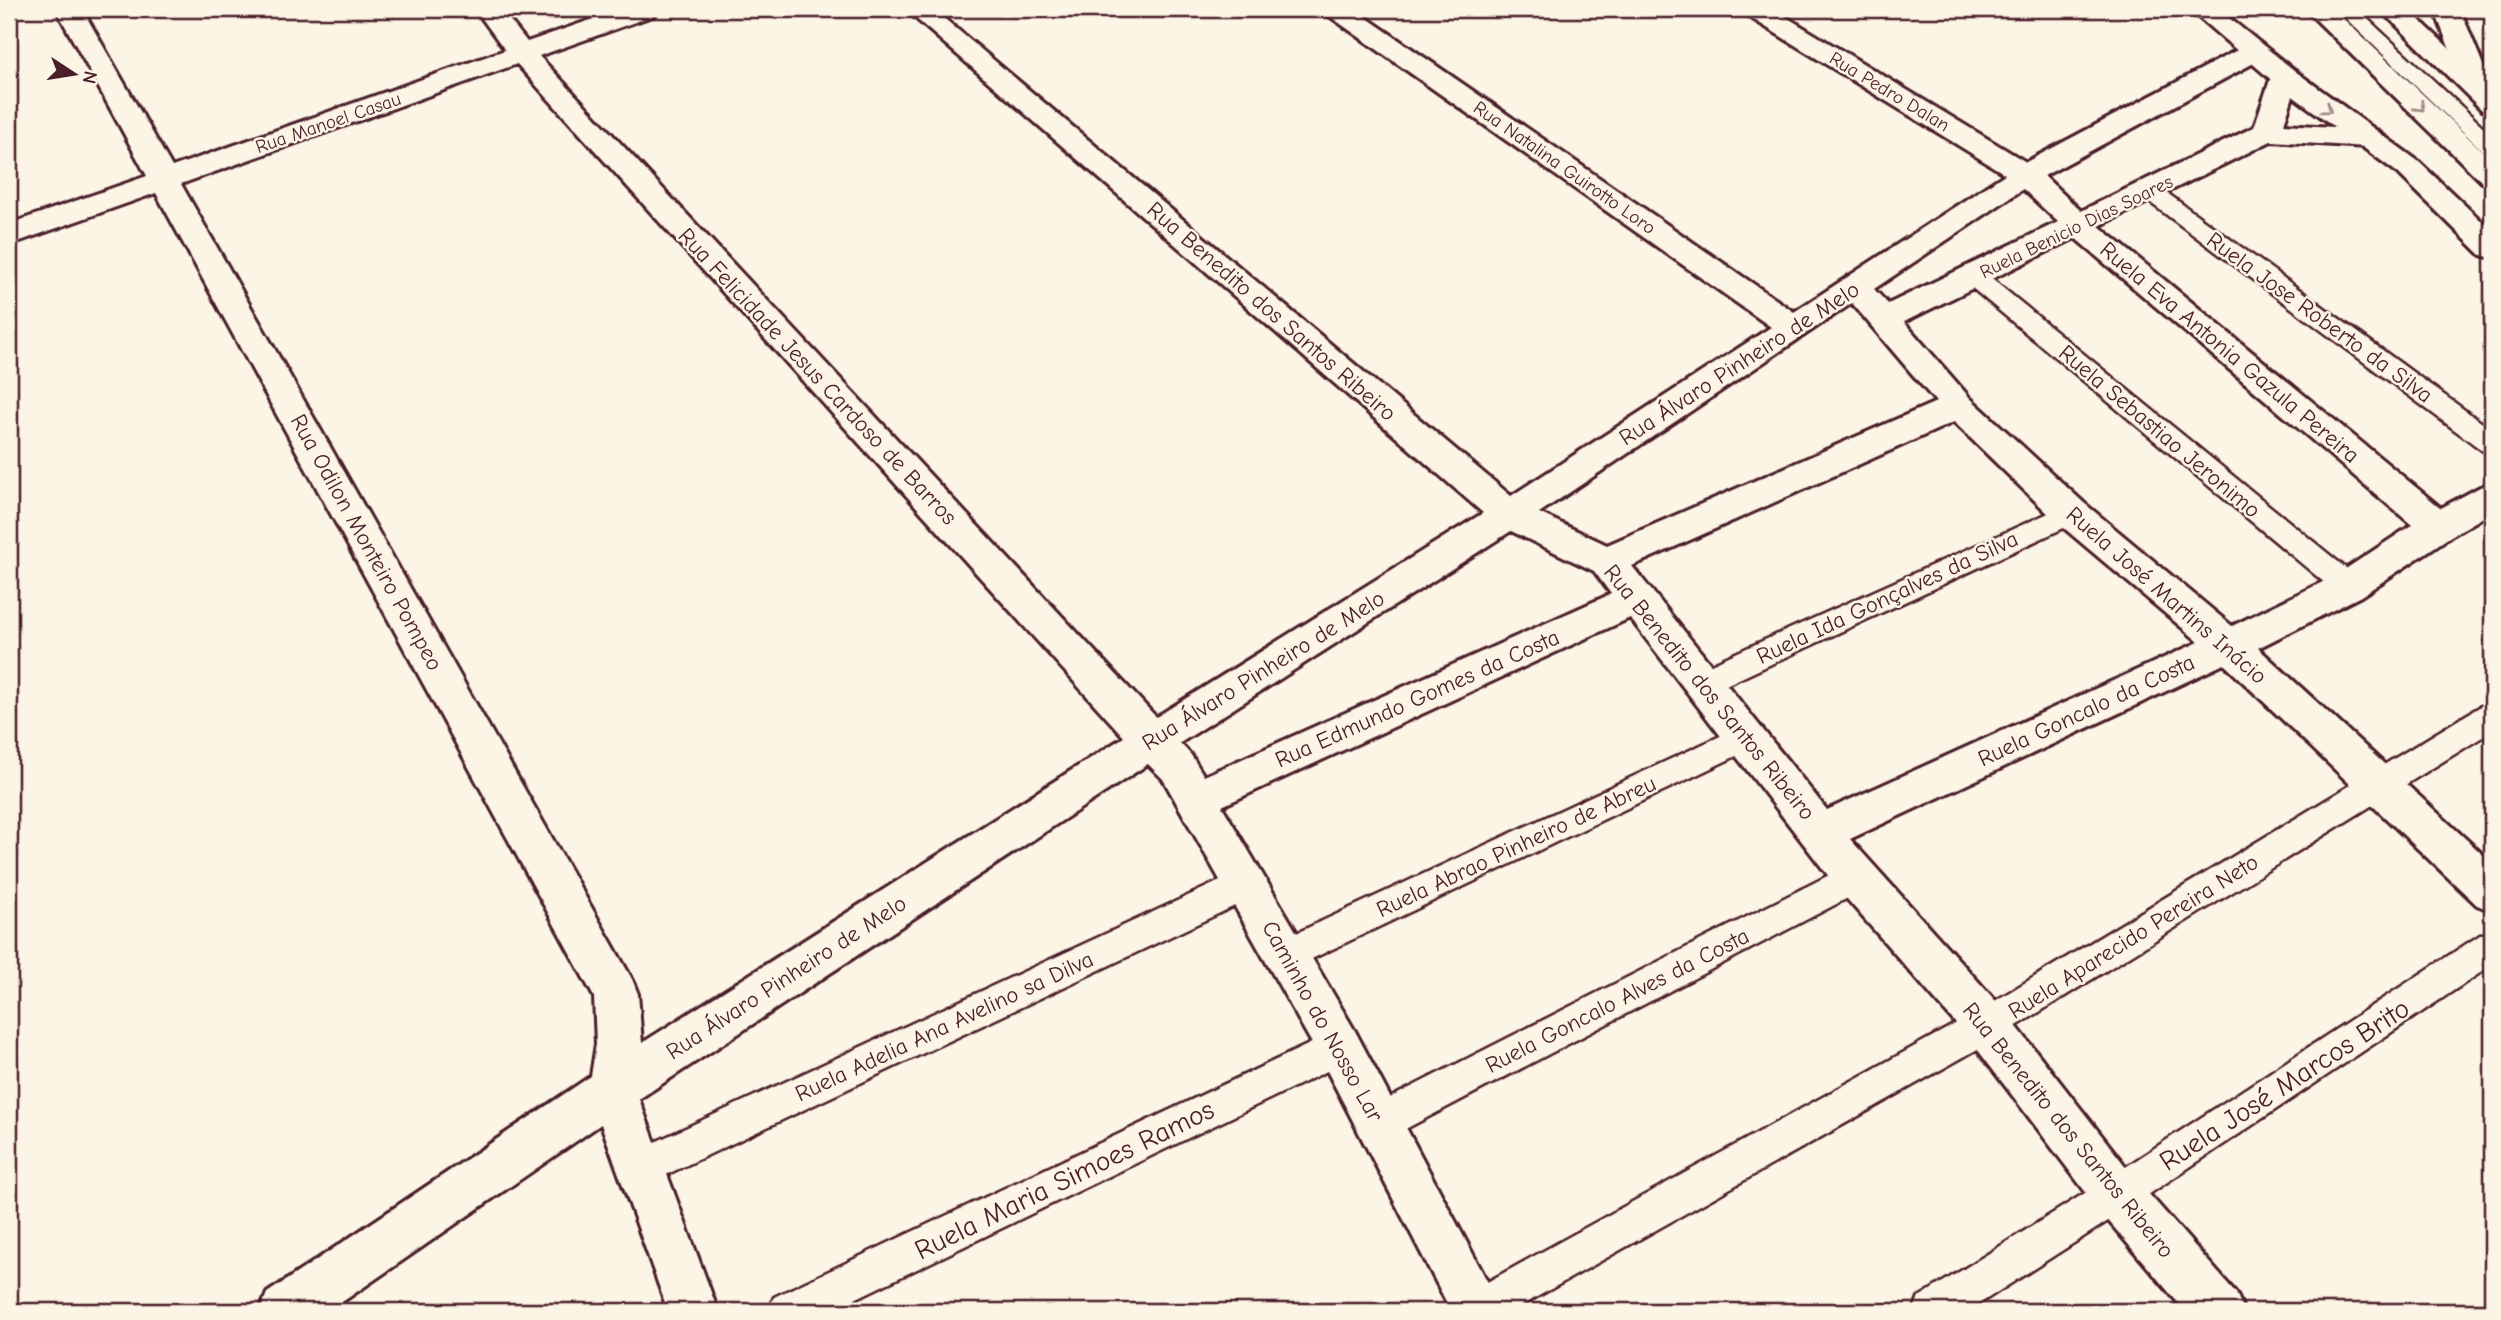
<svg xmlns="http://www.w3.org/2000/svg" width="2501" height="1320" font-family="'Comic Neue',sans-serif">
<style>
.green{fill:#e2d5ca;stroke:#967a7a;stroke-width:2}
.lines{fill:none;stroke-linecap:round;stroke-linejoin:round}
.lane-casing{stroke:#4a1f2b;stroke-width:5}
.street-casing{stroke:#4a1f2b;stroke-width:6}
.secondary-casing{stroke:#4a1f2b;stroke-width:6}
.primary-casing{stroke:#4a1f2b;stroke-width:6}
.lane{fill:#fcf5e5;fill-rule:evenodd}
.street{fill:#fcf5e5;fill-rule:evenodd}
.secondary{fill:#fcf5e5;fill-rule:evenodd}
.primary{fill:#fcf5e5;fill-rule:evenodd}
.oneway{stroke:#a38a88}
.labels{text-anchor:middle;stroke-width:5;stroke-linejoin:round;paint-order:stroke}
.far-street-label{font-size:19px;fill:#4a1f2b;stroke:#fcf5e5}
.street-label{font-size:23px;fill:#4a1f2b;stroke:#fcf5e5}
.near-street-label{font-size:28px;fill:#4a1f2b;stroke:#fcf5e5}
</style>
<rect width="100%" height="100%" fill="#fcf5e5"/>
<filter id="ink" filterUnits="userSpaceOnUse"><feTurbulence type="fractalNoise" baseFrequency=".0143" numOctaves="2"/><feDisplacementMap in="SourceGraphic" scale="14" xChannelSelector="R" yChannelSelector="G"/><feConvolveMatrix kernelMatrix="1 2 1 2 8 2 1 2 1" color-interpolation-filters="sRGB"/></filter>
<g filter="url(#ink)">
<path class="green" d="M535 9H611L550 20Z"/>
<g class="lines">
<defs>
<path id="lane" d="M2336 9H2357L2492 135V154L2484 152Z
M2148 183 2156 185 2492 430V454L2483 451 2140 195 2137 190 2140 185Z
M1973 268 1981 270 2358 578 2362 586 2358 594 2348 597 2338 594 1965 282 1961 276 1965 270Z
M2071 503 2081 506 2085 513 2081 520 1713 691 1702 694 1691 691 1687 682 1691 673Z
M2492 702V731L1999 1037 1512 1311H1454L1460 1297 1975 1013 2481 706Z
M1744 725 1755 729 1759 738 1755 747 1299 965 1287 970 1275 965 1270 954 1275 943Z
M1855 862 1867 866 1871 877 1867 888 1392 1136 1379 1141 1366 1136 1361 1123 1366 1110Z
M1246 869 1258 873 1263 884 1258 895 655 1180 642 1186 629 1180 623 1167 629 1154Z
M2492 930V965L2130 1207 1968 1311H1913L1919 1297 2104 1181 2480 935Z
M1339 1030 1352 1035 1357 1047 1352 1059 830 1311H768L774 1297Z"/>
<path id="street" d="M56 9H82L172 167 505 50 475 9H501L527 42 622 9H659L655 15 539 56 1156 717 1483 513 905 9H933L1511 496 1771 327 1328 15 1324 9H1354L1794 312 2005 174 1746 15 1742 9H1773L2026 162 2245 46 2254 44 2263 46 2267 52 2263 58 2044 176 2081 211 2254 127 2271 77 2275 71 2285 69 2295 71 2299 77 2284 124 2367 129 2377 132 2381 138 2377 144 2367 147 2271 141 2099 226 2441 508 2480 487 2492 483V512L2451 536 2361 596 2258 648 2492 863V911L2477 905 2224 664 1850 839 2003 1009 2134 1177 2236 1293 2244 1311H2185L2100 1211 1971 1041 1840 891 1630 618 1222 806 1355 1031 1503 1311H1451L1323 1063 1163 779 1148 764 639 1099 718 1311H668L601 1124 329 1311H260L267 1293 591 1076 596 1044 594 997 156 193 9 245V224L147 176ZM517 64 1124 737 642 1043 638 994 632 979 181 184ZM2023 189 2058 222 1888 304 1874 289ZM2075 238 2412 525 2335 576 2232 626 2084 503 1970 398 1904 322ZM1852 303 1936 402 1607 545 1539 513ZM1954 422 2058 523 2199 642 1827 810 1632 566ZM1511 531 1594 571 1611 594 1204 776 1191 755 1180 743Z
M2434 9H2460L2492 87 2491 99 2481 101 2471 99 2467 93Z"/>
<path id="secondary" d="M2189 9H2218L2295 71 2418 161 2492 231V258L2481 255 2398 173 2275 83Z"/>
<path id="primary" d="M2305 9H2333L2492 160V185L2482 182Z
M2380 9H2408L2492 89V112L2482 110Z"/>
</defs>
<use href="#lane" class="lane-casing"/>
<use href="#street" class="street-casing"/>
<use href="#secondary" class="secondary-casing"/>
<use href="#primary" class="primary-casing"/>
<use href="#lane" class="lane"/>
<use href="#street" class="street"/>
<use href="#secondary" class="secondary"/>
<use href="#primary" class="primary"/>
</g>
<defs><path id="oneway-chevron" d="M-2-3.5L2.5 0L-2 3.5" fill="none" stroke-width="1.6" stroke-linecap="round" stroke-linejoin="round" transform="scale(1.75)"/></defs>
<g class="oneway">
<use href="#oneway-chevron" transform="translate(2420 107) rotate(44)"/>
<use href="#oneway-chevron" transform="translate(2327 109) rotate(36)"/>
</g>
</g>
<g class="labels">
<g class="far-street-label">
<text transform="translate(1890 91) rotate(31)" y="7">Rua Pedro Dalan</text>
<text transform="translate(328 122) rotate(-19)" y="7">Rua Manoel Casau</text>
<text transform="translate(1565 167) rotate(35)" y="7">Rua Natalina Guirotto Loro</text>
<text transform="translate(2076 226) rotate(-26)" y="7">Ruela Benicio Dias Soares</text>
</g>
<g class="street-label">
<text transform="translate(1272 311) rotate(41)" y="8">Rua Benedito dos Santos Ribeiro</text>
<text transform="translate(2320 317) rotate(36)" y="8">Ruela Jose Roberto da Silva</text>
<text transform="translate(2230 352) rotate(40)" y="8">Ruela Eva Antonia Gazula Pereira</text>
<text transform="translate(1739 363) rotate(-33)" y="8">Rua Álvaro Pinheiro de Melo</text>
<text transform="translate(818 376) rotate(47)" y="8">Rua Felicidade Jesus Cardoso de Barros</text>
<text transform="translate(2160 431) rotate(40)" y="8">Ruela Sebastiao Jeronimo</text>
<text transform="translate(367 542) rotate(61)" y="8">Rua Odilon Monteiro Pompeo</text>
<text transform="translate(2167 595) rotate(41)" y="8">Ruela José Martins Inácio</text>
<text transform="translate(1887 597) rotate(-25)" y="8">Ruela Ida Gonçalves da Silva</text>
<text transform="translate(1263 670) rotate(-32)" y="8">Rua Álvaro Pinheiro de Melo</text>
<text transform="translate(1710 692) rotate(51)" y="8">Rua Benedito dos Santos Ribeiro</text>
<text transform="translate(1417 698) rotate(-24)" y="8">Rua Edmundo Gomes da Costa</text>
<text transform="translate(2086 710) rotate(-25)" y="8">Ruela Goncalo da Costa</text>
<text transform="translate(1516 846) rotate(-25)" y="8">Ruela Abrao Pinheiro de Abreu</text>
<text transform="translate(2133 936) rotate(-32)" y="8">Ruela Aparecido Pereira Neto</text>
<text transform="translate(786 977) rotate(-33)" y="8">Rua Álvaro Pinheiro de Melo</text>
<text transform="translate(1617 1000) rotate(-27)" y="8">Ruela Goncalo Alves da Costa</text>
<text transform="translate(1323 1021) rotate(61)" y="8">Caminho do Nosso Lar</text>
<text transform="translate(944 1026) rotate(-25)" y="8">Ruela Adelia Ana Avelino sa Dilva</text>
<text transform="translate(2069 1130) rotate(51)" y="8">Rua Benedito dos Santos Ribeiro</text>
</g>
<g class="near-street-label">
<text transform="translate(2284 1084) rotate(-33)" y="10">Ruela José Marcos Brito</text>
<text transform="translate(1064 1179) rotate(-26)" y="10">Ruela Maria Simoes Ramos</text>
</g>
</g>
<rect width="2501" height="1320" fill="none" stroke="#fcf5e5" stroke-width="35"/>
<rect x="18" y="18" width="2466" height="1285" fill="none" stroke="#4a1f2b" stroke-width="2.5" filter="url(#ink)"/>
<g transform="translate(74 74) rotate(102)" stroke="#fcf5e5" stroke-width="5" paint-order="stroke">
<path d="M0-5L12 26L0 18L-12 26Z" fill="#4a1f2b"/>
<text y="-10" font-size="19" font-weight="bold" text-anchor="middle" fill="#4a1f2b">N</text>
</g>
</svg>
